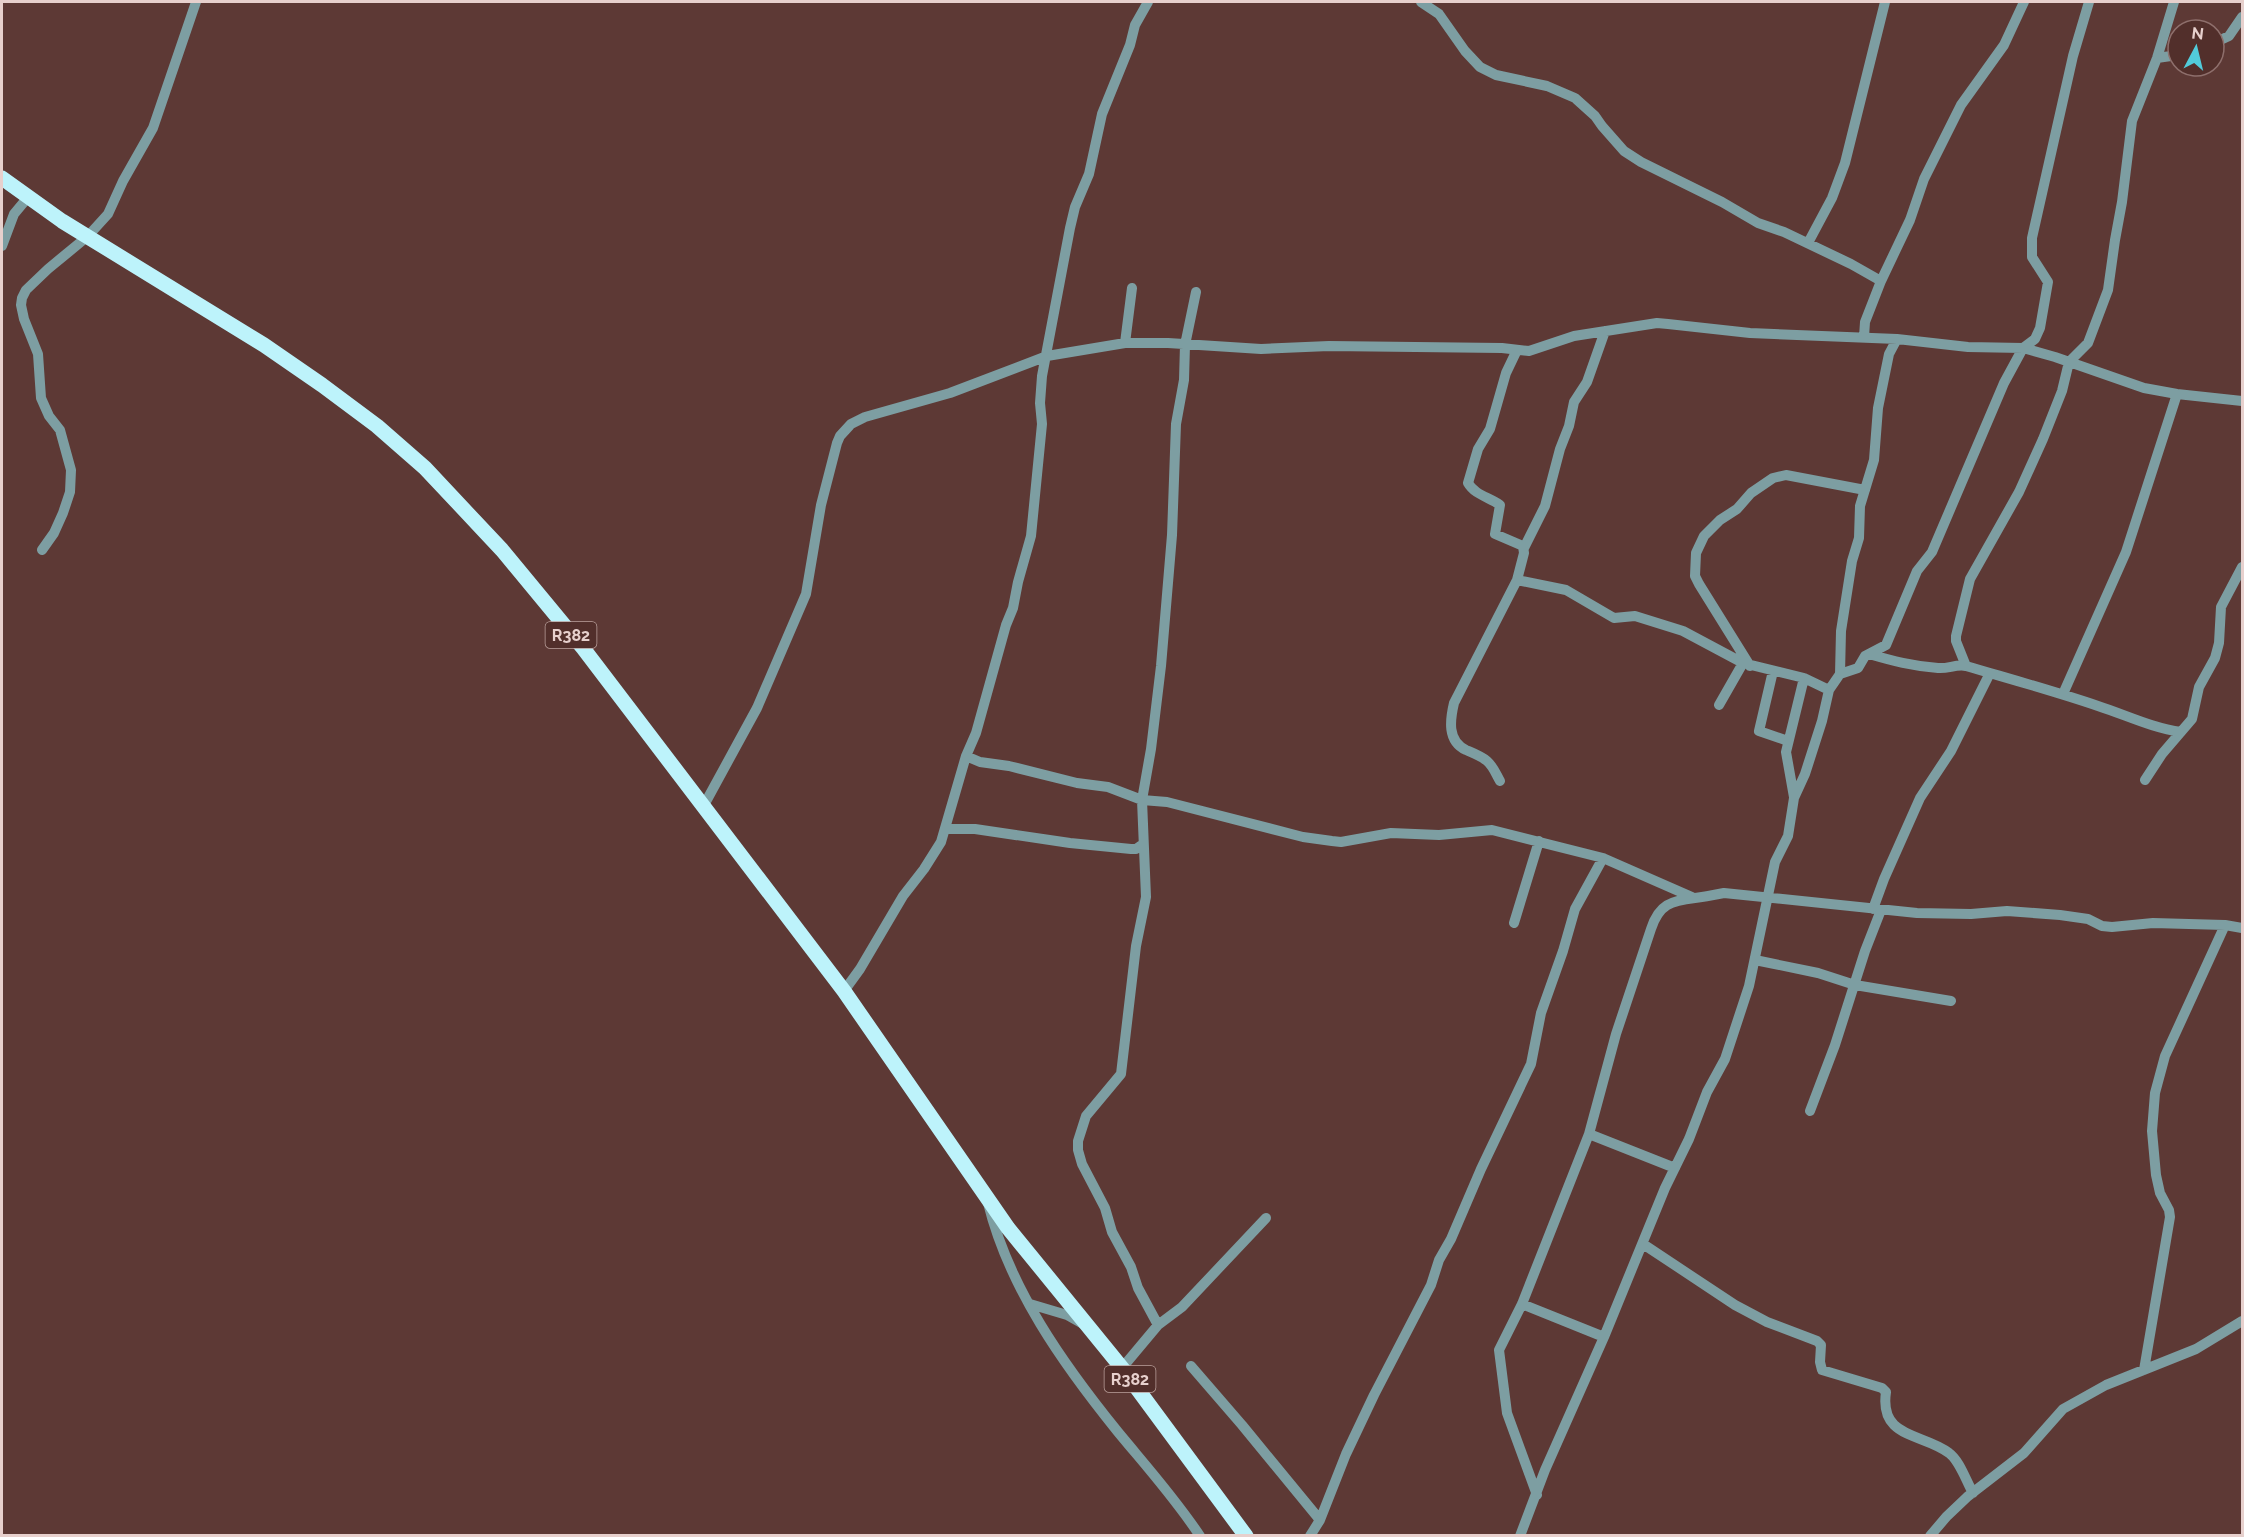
<svg xmlns="http://www.w3.org/2000/svg" width="2244" height="1537" font-family="Raleway,sans-serif">
<style>
.lines{fill:none;stroke-linecap:round;stroke-linejoin:round}
.minor{stroke:#7d9ea2;stroke-width:10}
.major{stroke:#bdf3fb;stroke-width:15}
.labels{text-anchor:middle;stroke-width:6;stroke-linejoin:round;paint-order:stroke}
.shield{fill:#522f2b;stroke:#baa09c;stroke-width:1.5}
.shield-label{font-size:16px;font-weight:bold;fill:#e7d0cd}
</style>
<rect width="100%" height="100%" fill="#5d3935"/>
<g class="lines">
<path class="minor" d="M1421 2 1439 14 1465 51 1480 67 1496 75 1547 86 1575 98 1595 116 1602 126 1624 151 1641 162 1722 202 1758 223 1784 232 1851 264 1881 281
M2214 43 2229 36 2242 17
M2157 58 2178 55
M1808 243 1832 198 1845 163 1885 2
M2 246 14 214 29 196
M1864 337 1865 322 1881 281 1910 220 1924 179 1961 105 2004 45 2024 2
M1125 343 1132 288
M1524 548 1545 506 1560 449 1569 426 1574 402 1587 382 1605 331
M42 550 54 533 63 513 70 492 71 470 60 430 49 416 41 398 38 354 24 319 21 305 22 298 26 290 48 269 88 236 108 214 123 181 153 128 196 2
M1517 580 1566 590 1614 618 1635 616 1683 631 1743 663 1804 678 1829 690
M1869 654C1893 661 1912 666 1938 668 1948 669 1956 664 1966 666 2010 679 2054 691 2098 706 2126 715 2152 728 2181 732
M1750 666 1699 584 1695 576 1696 553 1704 536 1720 520 1737 509 1751 493 1773 478 1786 475 1865 490
M1966 666 1956 641V636L1970 579 2019 492 2043 439 2062 391 2069 362 2088 343 2108 290 2115 240 2122 202 2132 121 2157 58 2174 2
M1773 671 1759 731 1788 741
M1840 674 1841 631 1852 561 1859 538 1860 506 1874 460 1878 408 1889 354 1897 339
M2063 694 2126 552 2177 394
M1719 705 1743 663
M966 756 980 762 1009 766 1077 783 1108 787 1142 800 1167 802 1303 837 1332 841 1341 842 1391 833 1439 835 1492 830 1603 858 1692 897
M2145 780 2162 754 2192 719 2199 687 2215 658 2219 643 2221 607 2242 567
M1500 781C1496 774 1493 766 1487 761 1481 756 1473 753 1466 750 1447 741 1450 720 1454 703L1517 580 1524 553 1523 546 1495 534 1500 505C1489 497 1475 495 1468 483L1478 449 1490 429 1506 373 1517 350
M1794 797 1786 752 1804 678
M703 807 757 708 806 594 821 505 837 443 840 436 851 424 865 417 950 393 1047 356 1125 343H1168L1261 349 1329 346 1502 348 1529 351 1574 336 1657 323 1668 324 1750 333 1897 339 1968 347 2023 348 2055 357 2144 388 2177 394 2242 401
M946 829H975L1070 843 1131 849H1136L1143 844
M1873 909 1884 879 1920 798 1951 751 1990 673
M1514 923 1539 841
M1755 960 1818 973 1855 985 1951 1001
M844 991 860 969 903 896 924 869 941 842 966 756 976 733 1006 625 1013 608 1018 582 1031 536 1042 424 1040 403 1042 376 1070 228 1075 207 1089 174 1102 114 1130 45 1135 25 1148 2
M1810 1111 1835 1045 1865 951 1881 910
M1589 1134 1675 1168
M988 1203C1009 1288 1063 1364 1118 1432 1146 1466 1175 1498 1200 1536
M1643 1244 1735 1305 1767 1322 1817 1341 1821 1345 1820 1362 1822 1370 1882 1388 1886 1392C1879 1439 1923 1433 1949 1453 1960 1461 1966 1481 1973 1493
M1030 1304 1067 1315 1083 1324
M1522 1304 1604 1337
M1158 1325 1138 1288 1131 1267 1112 1232 1105 1208 1082 1164 1078 1150V1141L1086 1116 1121 1074 1136 946 1146 897 1142 800 1151 749 1161 666 1172 535 1176 424 1184 380 1185 345 1196 292
M1191 1366 1242 1425 1320 1520
M1122 1368 1158 1325 1182 1307 1266 1218
M2144 1370 2170 1217 2169 1210 2160 1193 2156 1175 2152 1131 2155 1093 2165 1056 2225 925
M1537 1495 1507 1413 1499 1350 1522 1304 1589 1134 1616 1034 1651 929C1659 904 1671 901 1695 898 1704 897 1714 895 1724 893L1917 913 1971 914 2007 911 2060 915 2088 919 2102 926 2112 927 2153 923 2225 925 2242 928
M1310 1536 1320 1520 1346 1454 1374 1395 1431 1285 1439 1260 1451 1239 1481 1169 1531 1064 1541 1013 1563 951 1575 909 1603 858
M1520 1536 1545 1470 1604 1337 1665 1188 1689 1139 1707 1092 1725 1059 1749 986 1775 862 1788 836 1794 798 1805 774 1822 721 1829 690 1840 674 1858 668 1865 656 1886 645 1917 571 1932 552 2004 383 2023 348 2035 339 2040 328 2048 282 2032 257V238L2073 56 2089 2
M1930 1536 1947 1516 1967 1497 2024 1453 2063 1409 2106 1385 2196 1349 2242 1321"/>
<path class="major" d="M2 178 62 221 264 345 322 385 377 426 425 468 502 550 583 648 844 991 1008 1228 1122 1368 1246 1536"/>
</g>
<g class="labels">
<g class="shield">
<rect x="545.5" y="622" width="51" height="26" rx="4.5"/>
<rect x="1104.5" y="1366" width="51" height="26" rx="4.5"/>
</g>
<g class="shield-label">
<text x="571" y="641">R382</text>
<text x="1130" y="1385">R382</text>
</g>
</g>
<rect width="2244" height="1537" fill="none" stroke="#e7d0cd" stroke-width="6"/>
<g transform="translate(2196 48) rotate(7)"><circle r="28" fill="#522f2b" stroke="#8e6f6c" stroke-width="1.5"/>
<path d="M0-4.5L10 22L0 15L-10 22Z" fill="#52cbda"/>
<text y="-9" font-size="16" font-weight="bold" text-anchor="middle" fill="#e7d0cd">N</text>
</g>
</svg>
